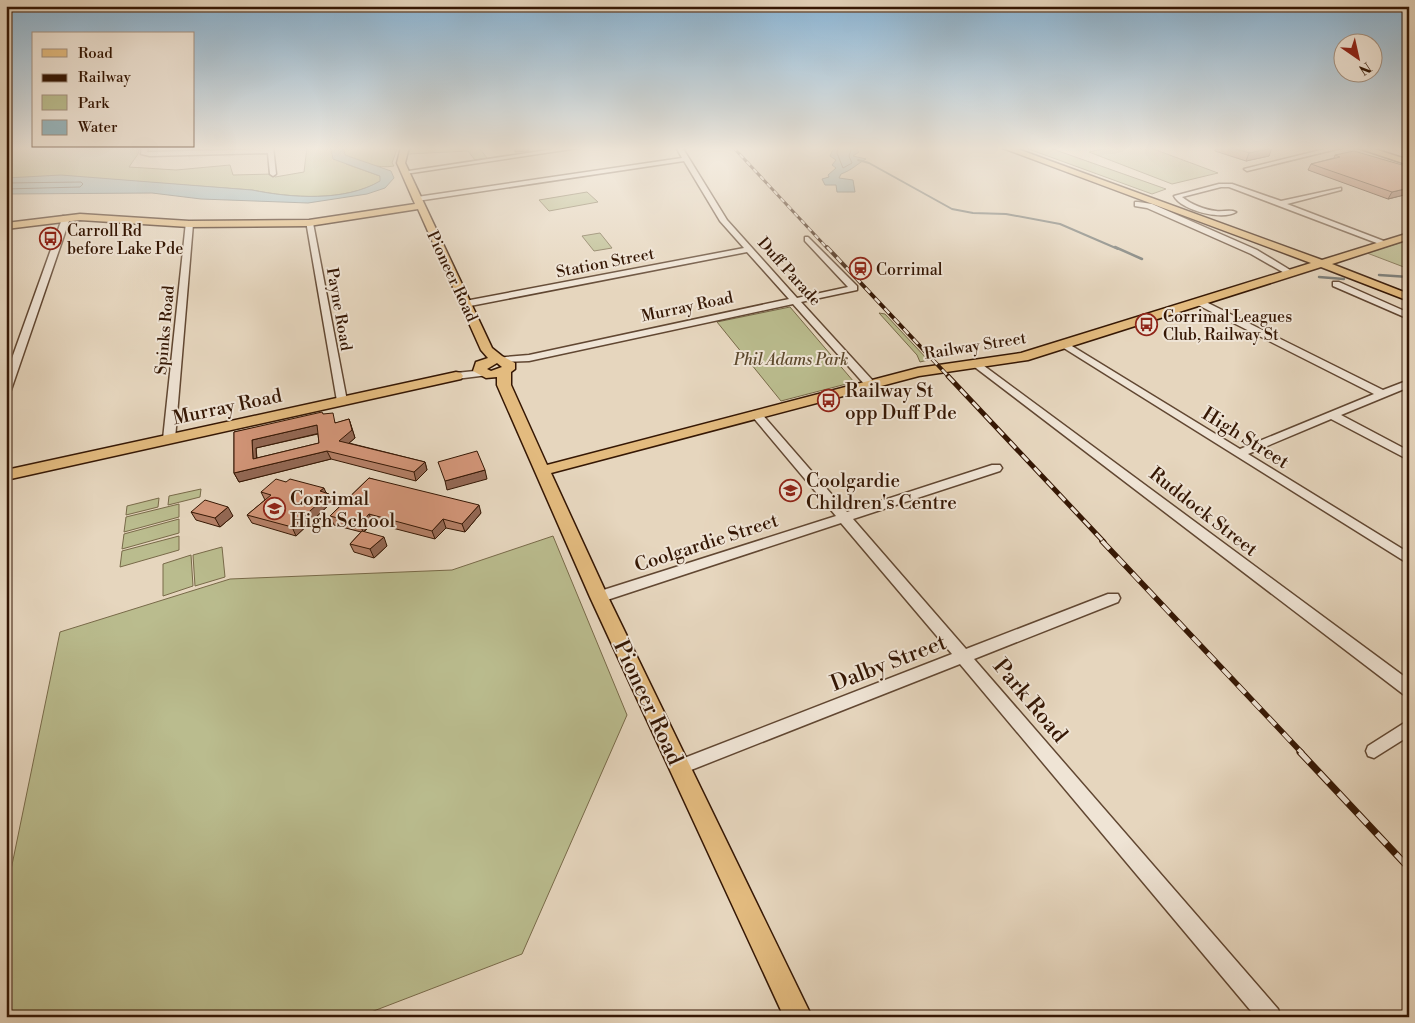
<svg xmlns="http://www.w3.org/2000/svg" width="1415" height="1023" font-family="'Libre Bodoni',serif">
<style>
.green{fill:#babc8e;stroke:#786a49}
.water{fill:#9ab6bc;stroke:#727672}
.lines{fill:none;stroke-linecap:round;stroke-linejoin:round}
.shore{stroke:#686660;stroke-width:1}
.stream-far1{stroke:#727672;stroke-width:2}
.stream{stroke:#727672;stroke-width:2.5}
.minor-casing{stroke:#614732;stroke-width:3}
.major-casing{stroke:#351704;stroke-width:3}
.minor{fill:#efe4d5;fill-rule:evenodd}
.major{fill:#e3bb7f;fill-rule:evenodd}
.rail-far4-casing{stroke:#351704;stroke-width:3}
.rail-far3-casing{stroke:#351704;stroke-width:4}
.rail-far2-casing{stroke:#351704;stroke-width:5}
.rail-far1-casing{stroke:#351704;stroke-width:5.5}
.rail-casing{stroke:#351704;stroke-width:7}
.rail-far4{stroke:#efe4d5;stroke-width:2;stroke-dasharray:5;stroke-linecap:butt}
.rail-far3{stroke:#efe4d5;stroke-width:2.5;stroke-dasharray:7;stroke-linecap:butt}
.rail-far2{stroke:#efe4d5;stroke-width:3;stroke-dasharray:9;stroke-linecap:butt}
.rail-far1{stroke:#efe4d5;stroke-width:4;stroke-dasharray:11;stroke-linecap:butt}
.rail{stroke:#efe4d5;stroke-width:5;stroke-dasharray:14;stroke-linecap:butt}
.wall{fill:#b58067;stroke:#351704;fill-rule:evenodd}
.shaded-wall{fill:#936854;stroke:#351704}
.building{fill:#d29578;stroke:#351704;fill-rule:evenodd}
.labels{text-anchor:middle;stroke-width:4;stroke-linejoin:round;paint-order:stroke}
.far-poi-label{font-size:16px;fill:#351704;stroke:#efe4d5;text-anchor:start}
.far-street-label{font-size:16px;fill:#351704;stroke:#efe4d5}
.far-park-label{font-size:16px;font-style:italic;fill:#5d492d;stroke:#efe4d5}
.poi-label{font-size:19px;fill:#351704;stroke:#efe4d5;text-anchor:start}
.street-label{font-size:19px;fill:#351704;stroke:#efe4d5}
.near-street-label{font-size:22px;fill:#351704;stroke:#efe4d5}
</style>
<rect width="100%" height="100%" fill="#e6d6be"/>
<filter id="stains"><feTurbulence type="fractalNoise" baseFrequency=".004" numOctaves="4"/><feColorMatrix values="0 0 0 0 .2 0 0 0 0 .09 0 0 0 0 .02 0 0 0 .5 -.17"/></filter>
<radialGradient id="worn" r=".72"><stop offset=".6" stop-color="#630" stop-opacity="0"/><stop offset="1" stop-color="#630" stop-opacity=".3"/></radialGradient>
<path class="green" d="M6 147H140L138 154 129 167 176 170 230 165 233 175 273 174 275 177 304 172 307 147H335L346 164 380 176 381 181C344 202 292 198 252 190L61 176 6 179Z
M343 147 397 149 392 163 394 166C378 169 360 163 345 155Z
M430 147H488L480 149 487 158 475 160 468 151 408 154 410 149Z
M1023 147H1047L1166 189 1152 194Z
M1111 147H1148L1218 173 1172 184 1089 152Z
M587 192 598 202 549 211 539 200Z
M600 233 612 248 594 251 582 236Z
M1409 240V269L1367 253Z
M790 307 854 382 781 401 717 322Z
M879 313 885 314 928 360 920 362 917 355Z
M201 489 200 497 168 505 169 496Z
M159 498 158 507 126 515 127 506Z
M179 504V517L124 532 126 517Z
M179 519V533L122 549 124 534Z
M179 536V550L120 567 122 551Z
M553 536 627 715 522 954 358 1017H6V894L60 632 230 579 452 570Z
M222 547 225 577 195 586 193 555Z
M191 555 193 586 163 596V564Z"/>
<path class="water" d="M335 147H343L345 155 391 171 394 178 385 188 367 194 308 203 201 199 152 193 6 194V178L61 175 252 190C291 198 345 202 380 181V176L333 159 331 149Z
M834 147H855L859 152 853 156 866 159C857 164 852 170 841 174L839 178 853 180 855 192H837L836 185H825L822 179 829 177 828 175 836 168 832 165 836 160 830 156Z"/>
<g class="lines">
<path class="shore" d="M838 147 837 153 843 168 852 163 849 156 852 147
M6 183 81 182 83 184 80 187 6 189"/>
<path class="stream-far1" d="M858 160 869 163 952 209 973 213 1006 214 1060 224 1118 249"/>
<path class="stream" d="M1115 247 1142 259
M1379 275 1409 277
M1319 277 1344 279"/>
<defs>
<path id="minor" d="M142 147H148L147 152H150L267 149V147H273L276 174 273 176 270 174 268 153 150 156 141 154Z
M567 147H585L405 174 402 172Z
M676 147H682L727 220 797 298 848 287 805 241V237H808L857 286V290L801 302 874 382V386H866L793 304 529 361 503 362V358L506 357 529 355 789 299 747 252 465 307 461 304 465 301 744 248 720 221 684 161 417 201 413 199 417 197 682 158Z
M1333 147H1345L1247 171 1244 169Z
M1219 184H1232L1281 201 1341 188V190L1287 204 1389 243 1382 245 1229 187H1221L1182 197C1190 204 1205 210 1216 211 1223 212 1230 209 1236 212 1222 221 1181 210 1174 196Z
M1138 202 1152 204 1257 250 1295 273 1288 275 1251 254 1147 208 1135 206V202Z
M63 216 70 218 11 390 6 393V375Z
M306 221 313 223 347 401 342 404 337 401Z
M186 222 193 224 175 439 169 442 163 439Z
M1333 282H1339L1409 313V319L1333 286Z
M1196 300H1202L1383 390 1409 380V387L1341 415 1409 451V460L1331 419 1248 454 1409 553V564L1059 345 1061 343H1067L1240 449 1374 394 1196 304Z
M976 360 1409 680V695L1403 694 972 365V361Z
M484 370 488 371V375L456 379 451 376 456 373Z
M756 411 760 412 847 512 992 465H1000L1002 468 1000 471 853 519 966 649 1108 594H1118L1120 598 1118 602 974 659 1278 1009 1281 1017H1256L960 664 686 772 680 775 674 772 672 767 674 762 952 654 841 523 604 601H594L592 597 594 593 836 516 752 416 751 414 752 412Z
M1409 720V736L1374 758 1368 756 1366 751 1368 746Z"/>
<path id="major" d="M401 147H409L405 163 492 348 502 356 515 363V369L511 372V385L547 465 918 368 1021 353 1311 263 1000 147H1012L1322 260 1409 233V239L1332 264 1409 294V301L1321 267 1028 360 919 376 551 473 608 597 812 1017H784L590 597 497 385V377L486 378 473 371 476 362 488 358 481 350 418 209 309 226 189 227 80 220 6 229V223L80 214 189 221 309 220 415 204 397 163ZM497 363 502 367 491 371 487 369Z
M1355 147H1368L1409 160V165Z
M456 372 461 373 463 376 461 379 6 480V470Z"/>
</defs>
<use href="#minor" class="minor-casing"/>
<use href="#major" class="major-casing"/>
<use href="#minor" class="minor"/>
<use href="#major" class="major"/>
<defs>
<path id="rail-far4" d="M733 147 828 249"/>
<path id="rail-far3" d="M827 247 949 377"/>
<path id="rail-far2" d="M948 376 1104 542"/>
<path id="rail-far1" d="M1102 541 1302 753"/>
<path id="rail" d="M1300 752 1409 868"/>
</defs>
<use href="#rail-far4" class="rail-far4-casing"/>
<use href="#rail-far3" class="rail-far3-casing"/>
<use href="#rail-far2" class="rail-far2-casing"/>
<use href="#rail-far1" class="rail-far1-casing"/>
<use href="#rail" class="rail-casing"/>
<use href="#rail-far4" class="rail-far4"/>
<use href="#rail-far3" class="rail-far3"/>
<use href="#rail-far2" class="rail-far2"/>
<use href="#rail-far1" class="rail-far1"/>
<use href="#rail" class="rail"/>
</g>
<path class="wall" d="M1216 147H1271L1269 156 1246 161 1215 151Z
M1335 155 1409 167V194H1408L1388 199 1308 170 1311 164 1334 158Z
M323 414 336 423 349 419 355 438 349 443 425 462 427 470 416 481 331 459 239 482 234 473V432ZM318 434 319 443 257 458 256 448Z
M369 478 481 513 465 532 446 528 435 539 373 523 364 532 387 546 374 558 354 552 350 544 361 532 334 525 330 516Z
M286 482 327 493 332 502 296 536 252 523 247 515 265 500 261 492Z
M191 512 233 516 220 527 196 520Z"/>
<path class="shaded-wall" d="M524 147H529V151L515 152V148Z
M1272 148 1269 156 1246 161 1249 153Z
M1409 188V192L1408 194 1388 199 1392 192Z
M349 419 355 438 342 449 339 441Z
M317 425 320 433 256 448 257 467 253 459 252 440Z
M327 451 331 459 239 482 234 473Z
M425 462 427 470 416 481 414 472Z
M485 470 487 479 447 490 445 481Z
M324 488 327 495 329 494 332 502 296 536 292 527 320 491Z
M479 505 481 513 465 532 462 524Z
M228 507 233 516 220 527 215 518Z
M369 514 373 523 363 532 360 524Z
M443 519 446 528 435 539 432 531Z
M384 537 387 546 374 558 370 549Z"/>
<path class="building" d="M1232 147H1271L1272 148 1249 153Z
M1354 151 1409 167V188L1392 192 1311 164 1340 157 1335 155Z
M322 412 323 414 333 413 335 423 349 419 352 430 339 441 425 462 414 472 327 451 234 473V432ZM317 425 319 443 253 459 252 440Z
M477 451 485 470 445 481 438 462Z
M369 478 479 505 462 524 443 519 432 531 369 514 360 524 330 516Z
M276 479 286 482 290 479 324 488 320 491 329 494 292 527 247 515 271 495 261 492Z
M205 500 228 507 215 518 191 512Z
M362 531 384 537 370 549 350 544Z"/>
<linearGradient id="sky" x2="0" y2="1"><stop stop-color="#89b5d6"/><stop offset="0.51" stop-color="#f4ede2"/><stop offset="1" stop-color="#f4ede2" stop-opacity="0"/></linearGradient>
<rect width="1415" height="291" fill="url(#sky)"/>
<defs>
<symbol id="bus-ring" viewBox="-11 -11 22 22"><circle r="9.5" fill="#efe4d5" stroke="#8f2418" stroke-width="1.5"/><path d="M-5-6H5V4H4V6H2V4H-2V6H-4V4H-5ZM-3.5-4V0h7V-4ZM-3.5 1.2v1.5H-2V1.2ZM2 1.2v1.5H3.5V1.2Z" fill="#8f2418"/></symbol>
<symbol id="station-ring" viewBox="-11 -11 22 22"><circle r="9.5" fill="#efe4d5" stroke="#8f2418" stroke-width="1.5"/><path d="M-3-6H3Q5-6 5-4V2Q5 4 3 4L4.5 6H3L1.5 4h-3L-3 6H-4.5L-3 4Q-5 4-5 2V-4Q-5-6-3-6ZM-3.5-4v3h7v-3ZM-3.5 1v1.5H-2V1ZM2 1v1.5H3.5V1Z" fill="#8f2418"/></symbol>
<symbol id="school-ring" viewBox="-11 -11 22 22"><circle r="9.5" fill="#efe4d5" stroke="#8f2418" stroke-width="1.5"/><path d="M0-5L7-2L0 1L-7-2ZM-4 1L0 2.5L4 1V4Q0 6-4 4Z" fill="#8f2418"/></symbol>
</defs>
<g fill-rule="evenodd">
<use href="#bus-ring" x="38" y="226" width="25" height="25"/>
<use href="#station-ring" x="848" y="256" width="25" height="25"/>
<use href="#bus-ring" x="1134" y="312" width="25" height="25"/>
<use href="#bus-ring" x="816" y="388" width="25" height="25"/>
<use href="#school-ring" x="778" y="478" width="25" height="25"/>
<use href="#school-ring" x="262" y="496" width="25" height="25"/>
</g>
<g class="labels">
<g class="far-poi-label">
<text x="67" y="236">Carroll Rd<tspan x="67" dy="18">before Lake Pde</tspan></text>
<text x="876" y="275">Corrimal</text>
<text x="1163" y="322">Corrimal Leagues<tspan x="1163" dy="18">Club, Railway St</tspan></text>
</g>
<g class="far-street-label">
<text transform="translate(605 262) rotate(-11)" y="6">Station Street</text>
<text transform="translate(790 271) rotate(48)" y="6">Duff Parade</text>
<text transform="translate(453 276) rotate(65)" y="6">Pioneer Road</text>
<text transform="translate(687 306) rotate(-12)" y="6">Murray Road</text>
<text transform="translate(340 309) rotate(80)" y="6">Payne Road</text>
<text transform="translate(164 330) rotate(-85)" y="6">Spinks Road</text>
<text transform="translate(975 345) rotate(-9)" y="6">Railway Street</text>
</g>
<g class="far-park-label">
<text x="791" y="365">Phil Adams Park</text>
</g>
<g class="poi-label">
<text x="845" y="397">Railway St<tspan x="845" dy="22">opp Duff Pde</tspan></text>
<text x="806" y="487">Coolgardie<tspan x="806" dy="22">Children's Centre</tspan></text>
<text x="290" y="505">Corrimal<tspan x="290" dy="22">High School</tspan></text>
</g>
<g class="street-label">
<text transform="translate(227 406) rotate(-12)" y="7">Murray Road</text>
<text transform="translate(1246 437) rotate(32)" y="7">High Street</text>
<text transform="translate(1204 511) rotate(38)" y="7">Ruddock Street</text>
<text transform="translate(706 542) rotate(-18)" y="7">Coolgardie Street</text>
</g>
<g class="near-street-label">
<text transform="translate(888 662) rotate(-21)" y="8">Dalby Street</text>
<text transform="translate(1031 700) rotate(50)" y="8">Park Road</text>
<text transform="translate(649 702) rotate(65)" y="8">Pioneer Road</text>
</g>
</g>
<rect width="1415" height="1023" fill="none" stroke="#e6d6be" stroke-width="25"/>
<rect x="8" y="8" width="1400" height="1008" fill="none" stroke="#351704" stroke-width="2.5"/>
<rect x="12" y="12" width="1390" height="998" fill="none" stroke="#351704"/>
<rect x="32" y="32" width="162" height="115" fill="#efe4d5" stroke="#a59281"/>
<rect x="42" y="49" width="25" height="8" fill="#e3bb7f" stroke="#a59281"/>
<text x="78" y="58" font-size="15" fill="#351704">Road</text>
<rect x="42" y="74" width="25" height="8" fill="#351704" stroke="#a59281"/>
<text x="78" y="82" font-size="15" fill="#351704">Railway</text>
<rect x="42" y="95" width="25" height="15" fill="#babc8e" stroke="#a59281"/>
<text x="78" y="108" font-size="15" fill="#351704">Park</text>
<rect x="42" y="120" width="25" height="15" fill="#9ab6bc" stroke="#a59281"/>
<text x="78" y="132" font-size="15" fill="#351704">Water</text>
<g transform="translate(1358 58) rotate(146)"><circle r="24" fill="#efe4d5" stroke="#a59281"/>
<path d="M0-4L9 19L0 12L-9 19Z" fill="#8f2418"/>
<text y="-8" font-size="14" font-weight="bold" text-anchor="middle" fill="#351704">N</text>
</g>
<rect width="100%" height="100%" filter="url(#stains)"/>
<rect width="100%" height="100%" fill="url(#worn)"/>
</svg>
